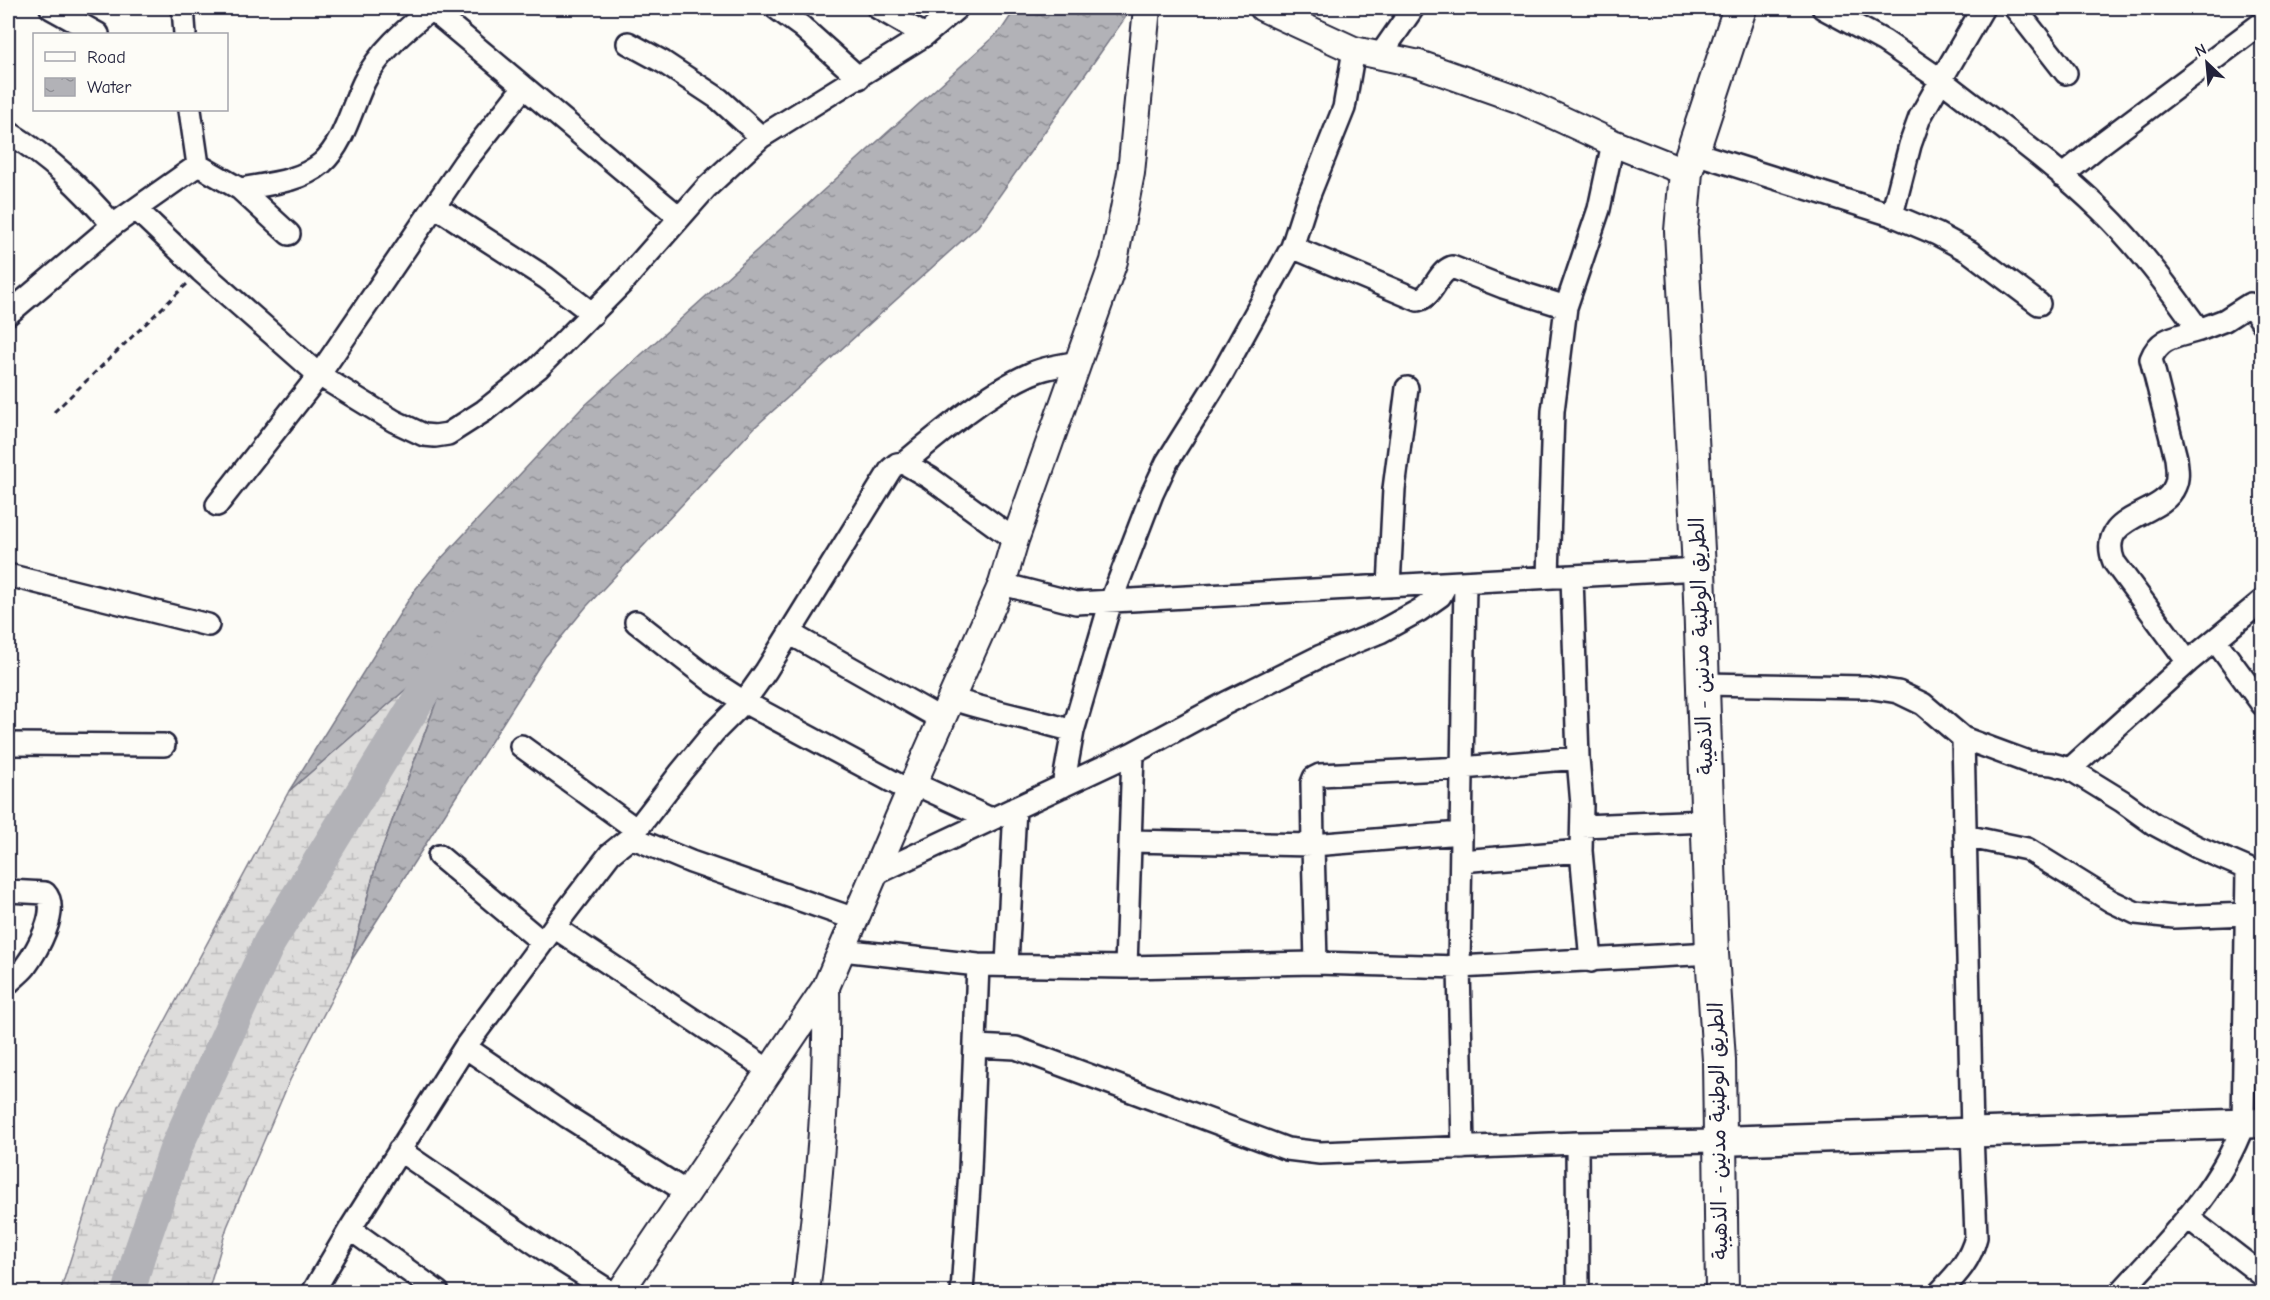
<svg xmlns="http://www.w3.org/2000/svg" width="2270" height="1300" font-family="'Comic Neue','Playpen Sans Arabic',sans-serif">
<style>
.wetland{fill:url(#wetland-marsh);stroke:#807f8b;stroke-width:1.5}
.water{fill:url(#water-ripples);stroke:#787885;stroke-width:1.5}
.lines{fill:none;stroke-linecap:round;stroke-linejoin:round}
.river{stroke:#b2b2b7;stroke-width:33}
.minor-casing{stroke:#22223b;stroke-width:26}
.tertiary-casing{stroke:#22223b;stroke-width:30}
.secondary-casing{stroke:#22223b;stroke-width:33}
.primary-casing{stroke:#22223b;stroke-width:36}
.path{stroke:#22223b;stroke-width:3;stroke-dasharray:6 4.5;stroke-linecap:butt}
.minor{stroke:#fdfcf7;stroke-width:21}
.tertiary{stroke:#fdfcf7;stroke-width:26}
.secondary{stroke:#fdfcf7;stroke-width:28}
.primary{stroke:#fdfcf7;stroke-width:32}
.labels{text-anchor:middle;stroke-width:4.5;stroke-linejoin:round;paint-order:stroke}
.street-label{font-size:21px;fill:#22223b;stroke:#fdfcf7}
</style>
<defs>
<pattern id="wetland-marsh" width="20" height="14" patternUnits="userSpaceOnUse" patternTransform="scale(1.5)"><rect width="20" height="14" fill="#dddcdb"/><path d="M1 5h8M5 5V1M11 12h8M15 12V8" fill="none" stroke="#bdbcbd"/></pattern>
<pattern id="water-ripples" width="26" height="14" patternUnits="userSpaceOnUse" patternTransform="scale(1.5)"><rect width="26" height="14" fill="#b2b2b7"/><path d="M2 4q2-2 4 0t4 0M15 11q2-2 4 0t4 0" fill="none" stroke="#909096"/></pattern>
</defs>
<rect width="100%" height="100%" fill="#fdfcf7"/>
<filter id="ink" filterUnits="userSpaceOnUse"><feTurbulence type="fractalNoise" baseFrequency=".0167" numOctaves="2"/><feDisplacementMap in="SourceGraphic" scale="12" xChannelSelector="R" yChannelSelector="G"/><feConvolveMatrix kernelMatrix="1 2 1 2 8 2 1 2 1" color-interpolation-filters="sRGB"/></filter>
<g filter="url(#ink)">
<path class="wetland" d="M443 656 438 697 376 865 351 961 290 1080 227 1227 208 1292H60L119 1107 289 791Z"/>
<path class="water" d="M1016 8H1126L1125 18 978 226 755 427 586 607 545 657 351 961 376 865 438 697 443 657 289 791 414 591 437 563 581 409 1002 29Z"/>
<g class="lines">
<path class="river" d="M129 1292 139 1255 176 1148 269 943 468 619"/>
<defs>
<path id="minor" d="M51 8 98 34
M183 8 185 34
M432 8 431 9 679 217
M776 8 802 27 859 78
M878 8 925 35
M1823 8 1884 41 1941 80 1983 8
M2015 8 2066 73
M628 43 663 62 719 99 761 137
M1381 54 1413 8
M190 110 198 165
M8 132C50 158 80 187 113 225L198 165 240 189C267 184 300 182 322 163 344 143 351 109 364 82 379 52 405 30 431 9
M1692 152 1892 215 1937 234 1970 252 2039 304
M2062 176 2102 143 2262 23
M240 189 289 234
M436 207 546 278 593 314
M136 209 201 271 319 375 464 163 523 88
M1892 215 1910 145 1920 117 1941 80C1994 122 2052 162 2101 210 2138 246 2169 288 2199 330L2225 320 2250 304 2262 322
M1292 247 1418 300C1434 296 1436 273 1452 267L1503 287 1566 307
M8 314 113 225
M904 463C940 433 987 393 1030 374 1045 367 1063 365 1079 362
M217 505 319 375 394 421 424 435 435 436 448 434 484 411 538 368 624 281 706 188 761 137 925 35 957 8
M8 575 208 625
M1572 576 1578 758 1582 805 1581 851 1591 961
M1548 577 1553 411 1566 307 1599 209 1613 143
M1002 584 1076 603 1699 569
M1389 586 1394 489 1407 388
M636 622 713 682 744 702 910 791
M791 634 943 720
M2215 640 2262 704
M2188 662 2114 562C2095 514 2162 518 2175 486 2179 477 2177 467 2176 458L2151 359C2160 336 2178 337 2199 330
M1703 684 1866 687 1898 692 1923 704 1963 738 2028 762 2052 764 2070 769 2122 801 2154 824 2197 847 2262 875
M952 699C992 712 1033 719 1073 731
M8 744 164 745
M521 746 637 830
M2070 769 2188 662 2262 601
M913 783 991 819
M1063 786 1073 731 1111 601 1152 494 1167 462 1222 374 1292 247 1307 200 1344 108 1354 50
M1582 826 1708 821
M1965 836 2027 849 2111 901 2136 913 2174 917 2247 914
M631 837 691 862 855 919
M1131 841 1313 845 1312 783 1314 778 1320 775 1462 768 1578 758
M439 856 542 942
M1461 861 1581 851
M875 874 1133 753 1226 703 1321 656 1380 632 1420 610 1440 596 1447 583
M8 891 45 893C61 910 36 952 25 967 20 973 13 978 8 983
M842 950 978 965 1126 967 1316 963 1459 967 1712 953
M1316 963 1313 845 1461 833
M1007 964 1015 808
M1126 967 1133 753
M975 1046 1016 1048 1287 1149 1320 1153 1577 1143 1719 1141
M465 1047 568 1117 688 1193
M770 1071 554 927 610 854 631 837 681 772 714 732 744 702 766 671 891 469 897 464 904 463 930 478 1015 540
M1577 1143 1578 1292
M1463 1148 1459 967 1465 582
M399 1150 545 1250 611 1292
M2187 1217 2262 1275
M350 1229 438 1292
M313 1292 350 1229 465 1047 554 927
M962 1292 970 1170 978 965
M1940 1292C1956 1275 1970 1261 1976 1237L1972 1133 1963 738
M2121 1292C2167 1241 2219 1191 2243 1125L2247 870"/>
<path id="tertiary" d="M1263 8 1354 50 1419 64 1518 99 1613 143 1686 172
M620 1292 826 987 910 791 1002 584 1015 540 1114 261 1131 173 1147 8
M806 1292C819 1191 828 1090 826 987"/>
<path id="secondary" d="M1719 1141 2262 1123"/>
<path id="primary" d="M1722 1292 1719 1060 1712 953 1699 569 1681 231 1686 172 1740 8"/>
</defs>
<use href="#minor" class="minor-casing"/>
<use href="#tertiary" class="tertiary-casing"/>
<use href="#secondary" class="secondary-casing"/>
<use href="#primary" class="primary-casing"/>
<path class="path" d="M54 412 187 284"/>
<use href="#minor" class="minor"/>
<use href="#tertiary" class="tertiary"/>
<use href="#secondary" class="secondary"/>
<use href="#primary" class="primary"/>
</g>
</g>
<g class="labels">
<g class="street-label">
<text transform="translate(1701 646) rotate(-92)" y="7">الطريق الوطنية مدنين - الذهيبة</text>
<text transform="translate(1718 1131) rotate(-91)" y="7">الطريق الوطنية مدنين - الذهيبة</text>
</g>
</g>
<rect width="2270" height="1300" fill="none" stroke="#fdfcf7" stroke-width="30"/>
<rect x="15" y="15" width="2240" height="1270" fill="none" stroke="#22223b" stroke-width="2" filter="url(#ink)"/>
<rect x="33" y="33" width="195" height="78" fill="#fdfcf7" stroke="#a5a5ac" stroke-width="1.5"/>
<rect x="45" y="52" width="30" height="9" fill="#fdfcf7" stroke="#a5a5ac" stroke-width="1.5"/>
<text x="87" y="63" font-size="18" fill="#22223b">Road</text>
<rect x="45" y="78" width="30" height="18" fill="url(#water-ripples)" stroke="#a5a5ac" stroke-width="1.5"/>
<text x="87" y="93" font-size="18" fill="#22223b">Water</text>
<g transform="translate(2207 63) rotate(334)" stroke="#fdfcf7" stroke-width="4.5" paint-order="stroke">
<path d="M0-4.5L10 22L0 15L-10 22Z" fill="#22223b"/>
<text y="-9" font-size="16" font-weight="bold" text-anchor="middle" fill="#22223b">N</text>
</g>
</svg>
